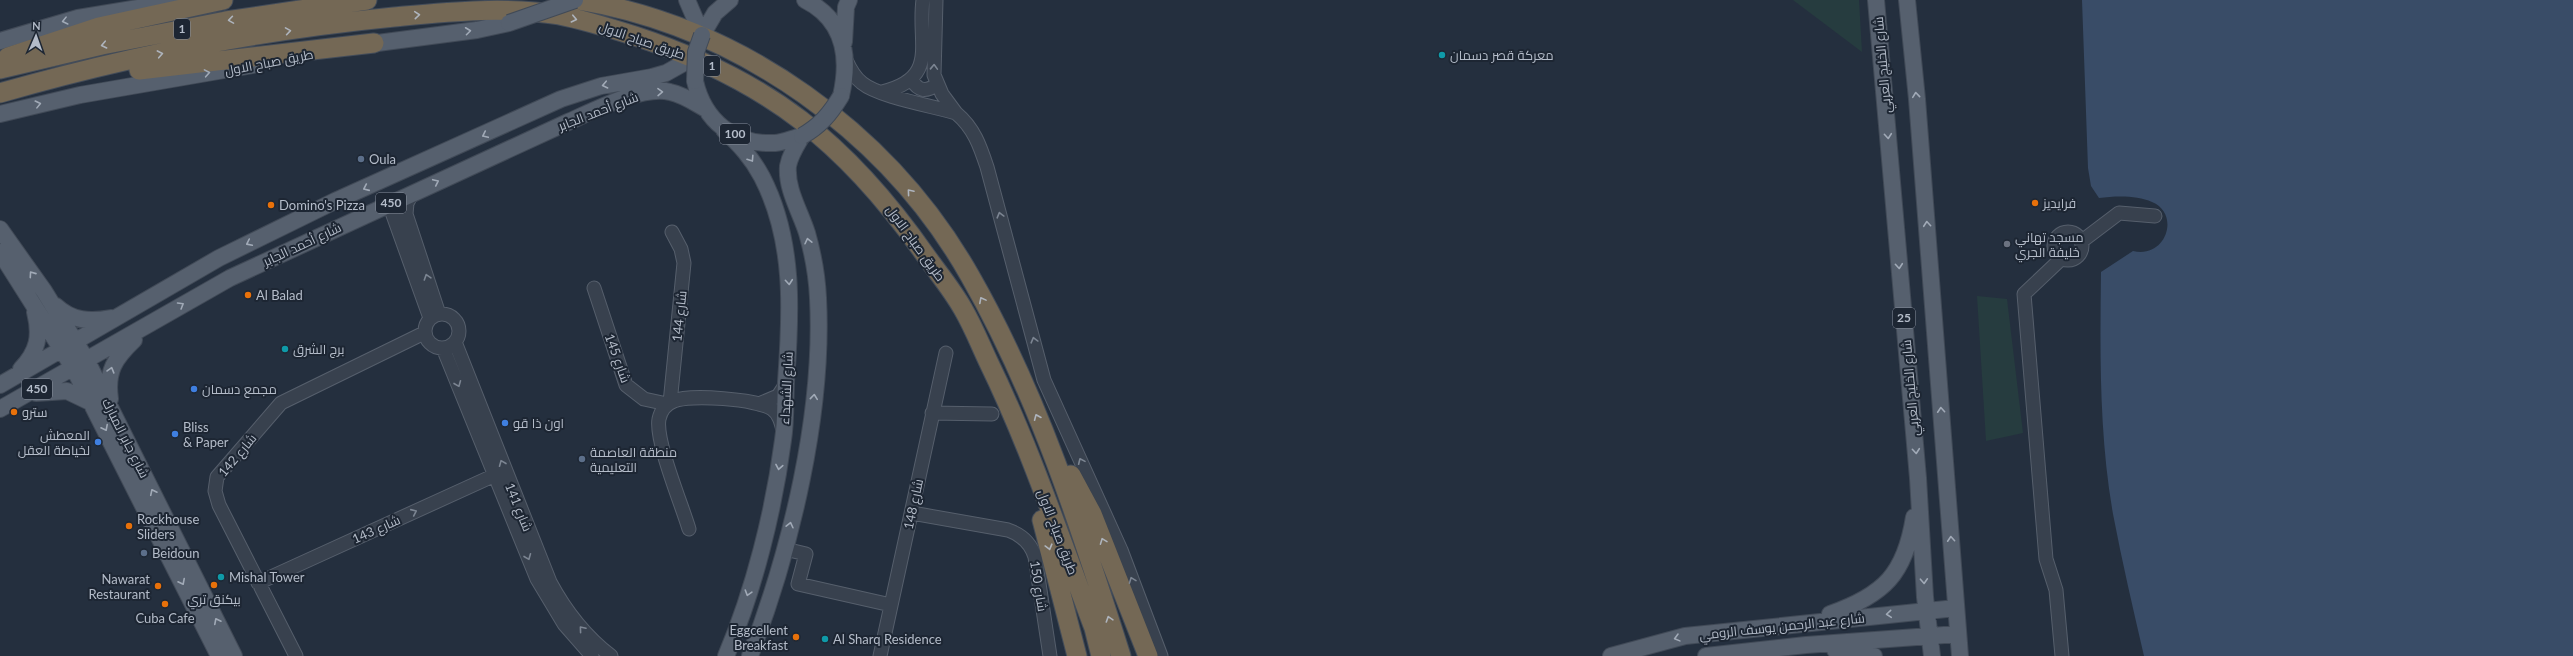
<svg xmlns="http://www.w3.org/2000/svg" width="2573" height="656" font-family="Lato,Cairo,sans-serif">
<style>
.green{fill:#263c3f}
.water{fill:#394c67}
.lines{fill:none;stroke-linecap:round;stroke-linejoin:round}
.minor-casing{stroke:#565f6c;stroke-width:15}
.major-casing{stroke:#414a57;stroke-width:18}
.highway-casing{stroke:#434c59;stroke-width:21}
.minor{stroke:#38414e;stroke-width:13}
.major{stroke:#56606e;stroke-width:16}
.highway{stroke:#746855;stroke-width:19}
.major-bridge-casing{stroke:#414a57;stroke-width:18;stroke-linecap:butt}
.major-bridge{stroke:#56606e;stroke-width:16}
.oneway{stroke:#aeb4bd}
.oneway2{stroke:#a1aab7}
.oneway3{stroke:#7c8592}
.culture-dot{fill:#0f9aa8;stroke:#1d2633;stroke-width:1.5}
.service-dot{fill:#5c6f8a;stroke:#1d2633;stroke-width:1.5}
.food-dot{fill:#e8710a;stroke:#1d2633;stroke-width:1.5}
.worship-dot{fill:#6b7280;stroke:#1d2633;stroke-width:1.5}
.shop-dot{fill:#3f7fe0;stroke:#1d2633;stroke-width:1.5}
.labels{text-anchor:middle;stroke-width:4;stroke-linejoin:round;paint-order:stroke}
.shield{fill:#1d2633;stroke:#878f9c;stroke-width:1}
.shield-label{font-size:12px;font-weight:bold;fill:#b4bcc9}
.street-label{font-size:13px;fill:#b4bcc9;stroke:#1d2633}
.poi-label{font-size:13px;fill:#b4bcc9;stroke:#1d2633;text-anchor:start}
</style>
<rect width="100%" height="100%" fill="#242f3e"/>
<path class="green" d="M1793 0H1859L1862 52Z
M1977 296 2007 299 2023 433 1986 441Z"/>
<path class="water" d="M2082 0H2573V656H2144C2133 609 2122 561 2113 514 2099 434 2100 352 2101 272L2133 251C2166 259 2181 214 2152 202 2137 195 2115 196 2099 198L2091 186 2088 168Z"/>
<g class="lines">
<defs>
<path id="minor" d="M936 0 934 75 942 94 956 113
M846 60C850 69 854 77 862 83 879 97 933 106 956 113 974 128 980 146 987 167L1044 380 1121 550 1161 656
M912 80C918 91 926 92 936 85
M882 92C940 78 917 43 923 0
M412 194 407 203 406 214 439 314
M389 204 430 318
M2054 246a14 14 0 1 1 28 0a14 14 0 1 1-28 0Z
M2082 241 2119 213 2155 216
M2061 259 2024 294 2046 559 2056 590 2062 656
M594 288 626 385 644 399 667 404
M425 331a17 17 0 1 1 34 0a17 17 0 1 1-34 0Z
M455 342 550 582C565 610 585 636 611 656
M443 348 537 579 564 624 592 656
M670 403 684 263 681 249 672 232
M759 404 778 396 786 384
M932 413 992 414
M912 513 1008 530C1022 535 1031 543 1035 557L1050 656
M689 529C682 505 655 441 659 419 661 410 666 404 674 401 689 394 758 399 772 409 779 414 781 422 783 430
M785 549 806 554 798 584 891 605
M258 583 495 475
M296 656 219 505 215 491 217 477 281 403 424 333
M880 656 946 353"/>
<path id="major" d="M687 0 702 35
M805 0C845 20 850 57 841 96
M1876 0 1918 478 1925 597 1932 656
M1907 0 1917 99 1960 656
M702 35 715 13 730 0
M0 41 78 18 186 0
M844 42 846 7 849 0
M362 45 477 30 509 23
M695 81C704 121 734 145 775 143 784 142 793 138 802 136
M0 114 80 95 253 65
M724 130C740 145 752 158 762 177 795 241 791 313 786 382 785 401 786 421 783 440 774 510 754 590 726 656
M0 229 44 291 87 361 234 656
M0 252 74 369 219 656
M56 306C72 321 90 322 111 318
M21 369C38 351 41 336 35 312
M0 385 219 258 335 201 561 99 601 86 652 77 666 73 682 64
M36 393 67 391 92 403
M110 399C106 371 115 358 134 340
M0 409 230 278 568 122C593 111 643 85 670 92 684 95 695 103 706 109
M1830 614C1884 595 1905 574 1914 517
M1835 650 1874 656
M750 656C791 549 824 413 818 298 817 276 813 254 807 233 800 211 786 189 788 166 790 155 796 146 802 136
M1611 656 1685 636 1956 608
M1706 656 1806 645 1958 634"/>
<path id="highway" d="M578 0C741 27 889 133 970 276 1038 395 1080 526 1121 656
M8 57 99 27 223 0
M0 69 102 45 226 21 367 0
M139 70 374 43
M0 93C128 56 261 30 394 17 448 12 505 6 559 15 585 20 610 28 635 36 768 80 847 143 926 256 939 274 953 291 963 309 973 326 980 344 988 361 1030 447 1060 538 1094 628L1101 656
M1071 475 1092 514 1148 656
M1042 520 1077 656"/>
</defs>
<use href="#minor" class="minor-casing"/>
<use href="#major" class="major-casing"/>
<use href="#highway" class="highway-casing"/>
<use href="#minor" class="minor"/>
<use href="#major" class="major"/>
<use href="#highway" class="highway"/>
<defs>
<path id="major-bridge" d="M509 23 575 0
M695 81 696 52 702 35
M802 136C820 126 830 114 841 96"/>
</defs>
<use href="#major-bridge" class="major-bridge-casing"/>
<use href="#major-bridge" class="major-bridge"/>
</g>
<defs><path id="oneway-chevron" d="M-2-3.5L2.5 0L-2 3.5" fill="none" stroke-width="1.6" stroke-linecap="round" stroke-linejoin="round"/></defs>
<g class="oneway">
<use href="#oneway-chevron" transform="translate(417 15) rotate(-5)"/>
<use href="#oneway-chevron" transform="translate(574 19) rotate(13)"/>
<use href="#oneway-chevron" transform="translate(231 20) rotate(171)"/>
<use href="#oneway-chevron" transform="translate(288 31) rotate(-9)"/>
<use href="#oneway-chevron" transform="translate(104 45) rotate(168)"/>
<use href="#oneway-chevron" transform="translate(160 54) rotate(-11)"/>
<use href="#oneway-chevron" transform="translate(910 192) rotate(-130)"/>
<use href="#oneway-chevron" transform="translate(982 300) rotate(-118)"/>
<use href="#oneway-chevron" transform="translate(1037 417) rotate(-113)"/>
<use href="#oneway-chevron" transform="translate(1103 541) rotate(-111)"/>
<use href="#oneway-chevron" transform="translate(1049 547) rotate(75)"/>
<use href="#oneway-chevron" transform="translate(1109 619) rotate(-108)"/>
</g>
<g class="oneway2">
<use href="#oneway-chevron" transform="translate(65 21) rotate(166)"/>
<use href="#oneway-chevron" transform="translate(468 31) rotate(-7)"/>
<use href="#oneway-chevron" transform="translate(207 73) rotate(-10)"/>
<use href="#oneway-chevron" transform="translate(605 85) rotate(168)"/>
<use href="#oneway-chevron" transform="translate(660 92) rotate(-1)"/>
<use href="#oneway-chevron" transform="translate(1916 95) rotate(-96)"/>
<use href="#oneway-chevron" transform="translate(38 104) rotate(-14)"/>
<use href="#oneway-chevron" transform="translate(485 135) rotate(155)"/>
<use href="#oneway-chevron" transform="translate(1888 136) rotate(85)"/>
<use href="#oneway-chevron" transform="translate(751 159) rotate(57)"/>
<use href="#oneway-chevron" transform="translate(436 182) rotate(-25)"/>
<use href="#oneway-chevron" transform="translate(366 188) rotate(156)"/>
<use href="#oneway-chevron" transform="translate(1927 224) rotate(-95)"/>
<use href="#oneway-chevron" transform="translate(808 241) rotate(-103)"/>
<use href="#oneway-chevron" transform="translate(249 243) rotate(154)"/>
<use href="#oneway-chevron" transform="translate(1899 266) rotate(85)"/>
<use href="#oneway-chevron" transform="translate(32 274) rotate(-125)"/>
<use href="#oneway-chevron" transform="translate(789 282) rotate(85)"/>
<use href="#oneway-chevron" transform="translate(181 305) rotate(-31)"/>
<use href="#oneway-chevron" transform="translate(111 370) rotate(-74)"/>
<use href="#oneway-chevron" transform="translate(814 397) rotate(-84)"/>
<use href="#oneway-chevron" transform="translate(1941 410) rotate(-94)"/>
<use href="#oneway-chevron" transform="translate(105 428) rotate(63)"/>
<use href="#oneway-chevron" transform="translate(1916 451) rotate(85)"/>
<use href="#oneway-chevron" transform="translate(779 467) rotate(100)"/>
<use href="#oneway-chevron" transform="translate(153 492) rotate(-116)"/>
<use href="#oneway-chevron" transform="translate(790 525) rotate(-77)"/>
<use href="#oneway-chevron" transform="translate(1951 539) rotate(-94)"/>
<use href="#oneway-chevron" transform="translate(1924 581) rotate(87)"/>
<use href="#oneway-chevron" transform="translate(182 582) rotate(63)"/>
<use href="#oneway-chevron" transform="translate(748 593) rotate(107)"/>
<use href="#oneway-chevron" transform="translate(1889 614) rotate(175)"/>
<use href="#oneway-chevron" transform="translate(217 621) rotate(-117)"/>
<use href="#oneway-chevron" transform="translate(1677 638) rotate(165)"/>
</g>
<g class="oneway3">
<use href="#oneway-chevron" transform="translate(934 67) rotate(-88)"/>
<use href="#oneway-chevron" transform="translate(1000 215) rotate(-105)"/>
<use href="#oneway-chevron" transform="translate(427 277) rotate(-108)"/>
<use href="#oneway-chevron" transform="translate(1034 340) rotate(-105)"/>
<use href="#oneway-chevron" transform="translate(458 384) rotate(68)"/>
<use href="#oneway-chevron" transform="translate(1081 461) rotate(-114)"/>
<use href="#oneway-chevron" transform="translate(502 463) rotate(-112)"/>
<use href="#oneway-chevron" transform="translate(414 512) rotate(-24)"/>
<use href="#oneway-chevron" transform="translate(528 557) rotate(68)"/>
<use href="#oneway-chevron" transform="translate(1132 580) rotate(-111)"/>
<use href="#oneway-chevron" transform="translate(582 629) rotate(-130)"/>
</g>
<g class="culture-dot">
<circle cx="1442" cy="55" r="4"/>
<circle cx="285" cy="349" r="4"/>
<circle cx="221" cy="577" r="4"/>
<circle cx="825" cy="639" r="4"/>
</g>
<g class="service-dot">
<circle cx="361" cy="159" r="4"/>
<circle cx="582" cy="459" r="4"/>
<circle cx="144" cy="553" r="4"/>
</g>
<g class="food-dot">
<circle cx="2035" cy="203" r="4"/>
<circle cx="271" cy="205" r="4"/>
<circle cx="248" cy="295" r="4"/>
<circle cx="14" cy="412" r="4"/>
<circle cx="129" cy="526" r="4"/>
<circle cx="214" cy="585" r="4"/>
<circle cx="158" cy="586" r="4"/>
<circle cx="165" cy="604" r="4"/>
<circle cx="796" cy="637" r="4"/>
</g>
<circle class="worship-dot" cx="2007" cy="244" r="4"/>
<g class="shop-dot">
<circle cx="194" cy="389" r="4"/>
<circle cx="505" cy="423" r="4"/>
<circle cx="175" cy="434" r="4"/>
<circle cx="98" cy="442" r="4"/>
</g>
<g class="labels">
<g class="shield">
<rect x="174" y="19" width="16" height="20" rx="3"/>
<rect x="704" y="56" width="16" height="20" rx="3"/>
<rect x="720" y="124" width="30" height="20" rx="3"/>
<rect x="376" y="193" width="30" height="20" rx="3"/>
<rect x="1893" y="308" width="22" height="20" rx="3"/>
<rect x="22" y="379" width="30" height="20" rx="3"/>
</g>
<g class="shield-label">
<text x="182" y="33">1</text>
<text x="712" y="70">1</text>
<text x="735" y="138">100</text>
<text x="391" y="207">450</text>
<text x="1904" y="322">25</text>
<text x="37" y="393">450</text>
</g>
<g class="street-label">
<text transform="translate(642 40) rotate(19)" y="5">طريق صباح الاول</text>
<text transform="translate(269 62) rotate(-11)" y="5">طريق صباح الاول</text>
<text transform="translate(1882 65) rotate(-95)" y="5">شارع الخليج العربي</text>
<text transform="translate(598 111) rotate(-21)" y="5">شارع أحمد الجابر</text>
<text transform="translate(916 243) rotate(54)" y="5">طريق صباح الاول</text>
<text transform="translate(302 244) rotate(-25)" y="5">شارع أحمد الجابر</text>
<text transform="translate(679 316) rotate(-84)" y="5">شارع 144</text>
<text transform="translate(618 358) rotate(70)" y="5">شارع 145</text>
<text transform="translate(786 388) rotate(-87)" y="5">شارع الشهداء</text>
<text transform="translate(1910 388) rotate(-95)" y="5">شارع الخليج العربي</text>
<text transform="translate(126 438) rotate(63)" y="5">شارع جابر المبارك</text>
<text transform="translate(237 455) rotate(-50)" y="5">شارع 142</text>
<text transform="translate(913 504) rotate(-78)" y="5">شارع 148</text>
<text transform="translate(519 507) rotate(68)" y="5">شارع 141</text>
<text transform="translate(376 529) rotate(-24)" y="5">شارع 143</text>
<text transform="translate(1058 532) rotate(69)" y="5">طريق صباح الاول</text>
<text transform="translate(1039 586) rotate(81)" y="5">شارع 150</text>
<text transform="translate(1782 626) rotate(-6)" y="5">شارع عبد الرحمن يوسف الرومي</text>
</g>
<g class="poi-label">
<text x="1450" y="60">معركة قصر دسمان</text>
<text x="369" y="164">Oula</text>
<text x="2043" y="208">فرايديز</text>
<text x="279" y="210">Domino's Pizza</text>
<text x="2015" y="242">مسجد تهاني<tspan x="2015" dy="15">خليفة الجري</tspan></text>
<text x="256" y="300">Al Balad</text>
<text x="293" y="354">برج الشرق</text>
<text x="202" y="394">مجمع دسمان</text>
<text x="22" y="417">سترو</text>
<text x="513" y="428">اون ذا قو</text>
<text x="183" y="432">Bliss<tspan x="183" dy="15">&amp; Paper</tspan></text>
<text x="90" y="440" text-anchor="end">المعطش<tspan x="90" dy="15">لخياطة العقل</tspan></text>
<text x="590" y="457">منطقة العاصمة<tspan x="590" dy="15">التعليمية</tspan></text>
<text x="137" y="524">Rockhouse<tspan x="137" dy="15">Sliders</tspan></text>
<text x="152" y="558">Beidoun</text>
<text x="229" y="582">Mishal Tower</text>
<text x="150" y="584" text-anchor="end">Nawarat<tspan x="150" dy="15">Restaurant</tspan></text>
<text x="214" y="604" text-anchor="middle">بيكنق تري</text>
<text x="165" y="623" text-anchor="middle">Cuba Cafe</text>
<text x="788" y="635" text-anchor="end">Eggcellent<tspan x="788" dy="15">Breakfast</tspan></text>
<text x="833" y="644">Al Sharq Residence</text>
</g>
</g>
<g transform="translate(36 36) rotate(2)" stroke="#1d2633" stroke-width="3" paint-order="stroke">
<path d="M0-3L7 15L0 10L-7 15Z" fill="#b4bcc9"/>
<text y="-6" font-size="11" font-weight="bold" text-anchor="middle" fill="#b4bcc9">N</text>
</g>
</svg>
